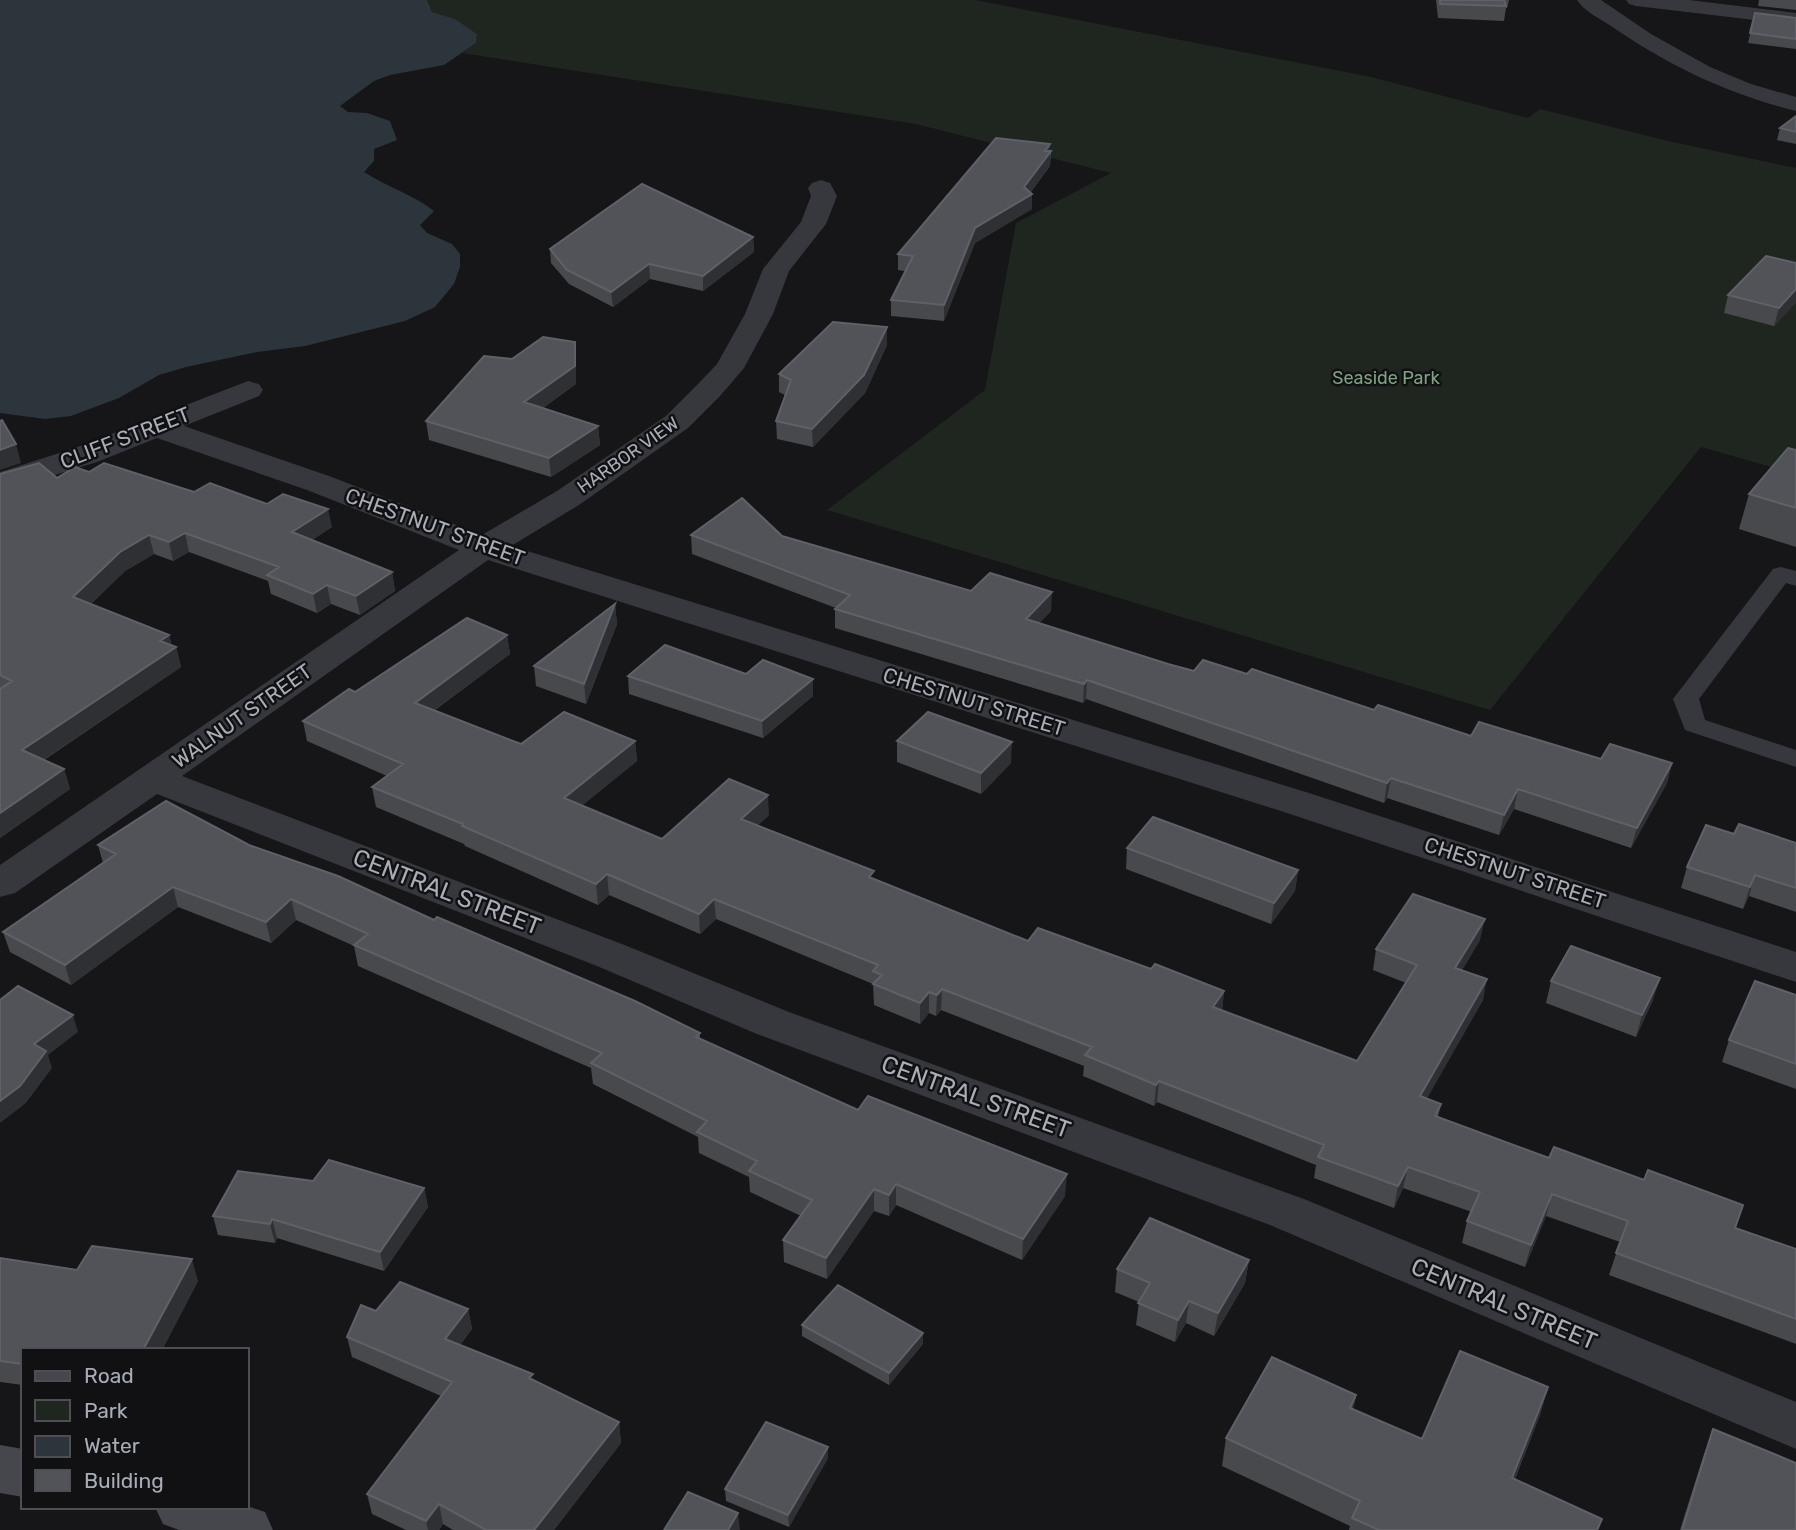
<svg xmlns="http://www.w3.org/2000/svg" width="1796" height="1530" font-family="Rubik,sans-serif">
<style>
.green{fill:#1e261f}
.water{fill:#2c353c}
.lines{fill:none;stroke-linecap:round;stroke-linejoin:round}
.lane{fill:#37383d;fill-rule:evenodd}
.street{fill:#37383d;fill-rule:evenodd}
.secondary{fill:#45474d;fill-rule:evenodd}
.wall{fill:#47494d}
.shaded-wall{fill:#2f3033}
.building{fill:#525359;stroke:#5f6168;stroke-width:2}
.labels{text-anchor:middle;stroke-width:5;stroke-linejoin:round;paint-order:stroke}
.far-park-label{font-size:18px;fill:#7fa381;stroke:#111113}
.far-street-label{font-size:18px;fill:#a8adb8;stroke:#111113}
.street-label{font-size:21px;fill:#a8adb8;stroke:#111113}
.near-street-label{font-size:24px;fill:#a8adb8;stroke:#111113}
</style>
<rect width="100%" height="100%" fill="#161618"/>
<path class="green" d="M427 0H975L1371 77 1528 118 1540 109 1668 141 1796 168V474L1701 447 1490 710 827 510 985 390 1016 223 1111 173 916 124 462 53 476 43 477 34 455 19 432 12Z"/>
<path class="water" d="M0 0H427L432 12 455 19 477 34 476 43 444 65 390 75 374 81 340 106 348 112 367 113 390 121 397 140 374 149V161L364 172C387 187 412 194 434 211L420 225 427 233 452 244 460 254V267L454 284 435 307 405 321 305 346 257 352 186 367 159 375 119 398 71 416 45 419 0 413Z"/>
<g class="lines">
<path class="lane" d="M1781 567 1796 571V586L1786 583 1699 699 1705 720 1796 750V767L1685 730 1673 699 1773 569Z"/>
<path class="street" d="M1577 0H1601L1651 34 1710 67 1751 84 1796 97V111C1728 94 1669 66 1611 26 1600 19 1584 11 1577 0Z
M1626 0H1689L1796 13V25L1636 6 1629 4Z
M821 180 830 183 837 196 826 224 789 271 773 314 744 368 720 396 688 428 579 505 511 546 1309 793 1796 952V982L1281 811 488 560 182 776 627 946 789 1012 1304 1199 1796 1402V1449L1270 1225 757 1034 597 966 157 794 15 893 0 897V865L459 550 307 490 157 438 97 462 0 492V472L75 448 248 381 259 384 263 390 259 396 184 426 329 476 482 535 557 491 666 416 698 384 717 364 745 314 763 269 801 222 811 196 808 188 812 183Z"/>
<path class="secondary" d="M0 1445 23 1449V1497L0 1493Z
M247 1506 265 1512 273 1530H179L163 1524 155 1507Z"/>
</g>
<path class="wall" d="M1436 0H1509L1507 8H1506L1504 21 1438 18Z
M1759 0H1796V10L1758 6Z
M1755 13 1796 18V49L1748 43Z
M1796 116V144L1777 140 1780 128Z
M1050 151H1051L1050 166 1031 192 1032 209 975 243 944 321 891 316V300L905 271 898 270V254Z
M753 237 754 252 703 291 650 279 613 307 569 284 551 263 550 249Z
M1796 263V302L1774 326 1724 313 1728 295Z
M887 345 865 393 813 447 777 439 776 421 785 395 779 392V374Z
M512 359 576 360V384L543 408 598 426 600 445 551 477 429 440 426 421Z
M1796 450V547L1739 529 1749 494Z
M89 472 194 492 332 527 312 540 392 572 395 591 360 615 331 604 317 613 271 594 268 581 189 552 173 561 154 554 125 571 91 604 169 635 172 646 176 647 181 667 44 760 64 769 70 789 0 838V474L57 478Z
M691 535 782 536 971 591 1051 611 1039 623 1168 664 1194 671 1247 674 1471 736 1601 759 1672 763 1667 783 1631 848 1514 809 1499 835 1387 798 1384 803 1086 699 1083 703 835 628V609L836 608 692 554Z
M615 604 617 624 586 704 536 686 534 666Z
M507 635 510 654 435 710 521 744 635 741 637 761 582 805 662 839 769 815 757 826 874 879 1028 941 1151 969 1224 991 1222 1010 1357 1061 1406 983 1373 970 1376 949 1480 940 1462 970 1483 1000 1426 1099 1441 1104 1438 1117 1735 1228 1796 1249V1344L1609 1275 1620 1242 1546 1216 1525 1267 1462 1243 1467 1221 1472 1212 1403 1188 1394 1208 1314 1178 1316 1165 1157 1102 1154 1106 1083 1076 1084 1066 941 1010 936 1016 929 1013 920 1024 874 1005 873 984 716 919 700 934 609 895 598 905 465 846 464 844 376 807 372 787 387 776 307 741 303 721 355 692Z
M628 676 813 679V696L763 738 629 694Z
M897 741 1011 763 981 794 897 762Z
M1734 834 1796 843V912L1749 896 1743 909 1681 888 1687 867Z
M98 845H249L434 920 700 1033V1039L858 1110 1065 1196 1022 1260 896 1205 889 1216 874 1211 827 1279 784 1262 783 1240 801 1216 750 1192 749 1177 699 1153 698 1137 593 1084 591 1068 358 966 354 946 296 920 271 943 178 907 71 985 10 952 3 932 103 863Z
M1127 848 1298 870 1295 891 1271 924 1126 869Z
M1551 981 1653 1000 1636 1037 1546 1003Z
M1796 995V1089L1722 1062 1729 1040Z
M313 1181 424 1188 428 1207 384 1271 277 1238 275 1243 218 1235 213 1216Z
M0 1258 77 1270 198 1281 162 1350H23V1385L0 1382Z
M1249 1260 1245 1283 1214 1336 1186 1323 1175 1342 1136 1325 1139 1302 1115 1292 1117 1269Z
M468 1309 472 1329 460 1345 619 1422 621 1443 554 1530H453L443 1524 439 1530H406L372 1514 367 1494 441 1396 352 1357 347 1337 376 1311Z
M802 1325 923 1344 889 1385 802 1336Z
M1548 1387 1540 1415 1515 1479 1602 1519 1598 1530H1349L1350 1526 1222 1466 1226 1438 1356 1395 1353 1410 1422 1439Z
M1713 1429 1796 1530H1680L1703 1457Z
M828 1458 789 1527 726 1501 725 1489Z"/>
<path class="shaded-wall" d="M1050 144V166L1028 196 1032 194V209L975 243 944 321V305L975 228 1024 187 1045 151Z
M753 237 754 252 703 291V276Z
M649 264 650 279 613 307 611 292Z
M1796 289V302L1774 326 1779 308Z
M887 327V345L865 393 813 447 812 429Z
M575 342 576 360V384L526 420 524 402Z
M598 426 600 445 551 477 549 458Z
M16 444 21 463 0 470V450Z
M328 509 332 527 296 550 292 532Z
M185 533 189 552 173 561 169 542Z
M149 535 154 554 125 571 78 616 73 597 120 552Z
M392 572 395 591 360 615 356 596Z
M327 585 331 604 317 613 313 594Z
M1052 592 1051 611 1025 638 1026 619Z
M615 604 617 624 586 704 584 684Z
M169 635 173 650 176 647 181 667 28 770 22 750 160 641Z
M507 635 510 654 418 722 415 703Z
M813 679V696L763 738 762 721Z
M1087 680 1086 699 1083 703 1084 684Z
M635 741 637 761 567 818 564 798Z
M1012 742 1011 763 981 794V773Z
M1672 763 1667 783 1631 848 1637 828Z
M64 769 70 789 0 838V813Z
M1391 778 1387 798 1384 803 1387 783Z
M1518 789 1514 809 1499 835 1504 815Z
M768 795 769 815 742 840 741 819Z
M1298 870 1295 891 1271 924 1274 903Z
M607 874 609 895 598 905 596 884Z
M1755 875 1749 896 1743 909 1750 887Z
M173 887 178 907 71 985 65 965Z
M291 899 296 920 271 943 266 922Z
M714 899 716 919 700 934 699 914Z
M1485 919 1480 940 1451 989 1455 968Z
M1660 978 1653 1000 1636 1037 1642 1015Z
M1487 979 1483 1000 1416 1118 1420 1096Z
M942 989 941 1010 936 1016 937 995Z
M1224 991 1222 1012 1213 1007Z
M929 992V1013L920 1024V1003Z
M73 1015 78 1032 48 1055 52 1068 26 1103 0 1123V1101L34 1044Z
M1159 1081 1157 1102 1154 1106 1156 1085Z
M1408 1167 1403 1188 1394 1208 1398 1186Z
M1067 1174 1065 1196 1022 1260 1023 1239Z
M896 1184V1205L889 1216V1195Z
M424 1188 428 1207 384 1271 380 1252Z
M874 1189V1211L827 1279 826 1258Z
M1552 1194 1546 1216 1525 1267 1531 1245Z
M272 1219 277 1238 275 1243 270 1224Z
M192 1259 198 1281 162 1350H143Z
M1249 1260 1245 1283 1214 1336 1218 1313Z
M1189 1301 1186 1323 1175 1342 1178 1320Z
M468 1309 472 1329 449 1359 445 1339Z
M923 1333V1344L889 1385V1373Z
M1548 1387 1540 1415 1504 1505 1512 1478Z
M1356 1395 1351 1423 1350 1408Z
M619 1422 621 1443 554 1530H534Z
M828 1447V1458L789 1527 788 1515Z
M439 1504 443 1524 439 1530H428L426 1521Z
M738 1513 740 1530H728Z"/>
<path class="building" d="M1440 0H1504L1506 6 1440 4Z
M1755 13 1796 18V39L1750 33Z
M1796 116V132L1780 128Z
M996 138 1050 144 1045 151H1051L1024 187 1032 194 975 228 944 305 891 300 913 256 898 254Z
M642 184 753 237 703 276 649 264 611 292 567 270 550 249Z
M1766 256 1796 263V289L1779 308 1728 295Z
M833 322 887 327 864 375 812 429 776 421 791 380 779 374Z
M543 337 575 342V366L524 402 598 426 549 458 426 421 484 356 512 359Z
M2 420 16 444 0 450V421Z
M1788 448 1796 450V508L1749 494Z
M39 463 57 478 75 467 89 472 104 463 194 492 210 483 267 504 283 494 328 509 292 532 392 572 356 596 327 585 313 594 267 575 279 567 185 533 169 542 149 535 120 552 73 597 169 635 160 641 176 647 22 750 64 769 0 813V689L12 681 0 675V474Z
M742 498 782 536 971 591 990 573 1052 592 1026 619 1168 664 1194 671 1203 660 1247 674 1252 669 1374 710 1378 705 1471 736 1479 722 1601 759 1610 744 1672 763 1637 828 1518 789 1504 815 1391 778 1387 783 1087 680 1084 684 835 609 850 595 691 535Z
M615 604 584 684 534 666Z
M467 618 507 635 415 703 521 744 564 712 635 741 564 798 662 839 729 779 768 795 741 819 874 871 869 877 1028 941 1038 928 1151 969 1155 964 1224 991 1213 1007 1357 1061 1417 965 1376 949 1413 894 1485 919 1455 968 1487 979 1420 1096 1441 1104 1435 1116 1549 1158 1554 1147 1644 1180 1648 1170 1743 1205 1735 1228 1796 1249V1319L1616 1253 1628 1221 1552 1194 1531 1245 1467 1221 1480 1192 1408 1167 1398 1186 1318 1157 1324 1145 1159 1081 1156 1085 1085 1055 1092 1047 942 989 937 995 929 992 920 1003 873 984 882 975 873 971 878 965 714 899 699 914 607 874 596 884 462 826 463 824 372 787 403 764 303 721 349 689 355 692Z
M665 645 746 674 763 660 813 679 762 721 628 676Z
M928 712 1012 742 981 773 897 741Z
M166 801 249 845 338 876 434 920 437 917 635 1001 700 1033 696 1037 858 1110 868 1096 1067 1174 1023 1239 896 1184 889 1195 874 1189 826 1258 783 1240 812 1200 749 1171 757 1161 697 1132 707 1121 591 1063 602 1053 354 945 368 934 291 899 266 922 173 887 65 965 3 932 116 854 98 845Z
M1153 817 1298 870 1274 903 1127 848Z
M1739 824 1796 843V888L1755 875 1750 887 1687 867 1706 825 1734 834Z
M1571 946 1660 978 1642 1015 1551 981Z
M1755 981 1796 995V1064L1729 1040Z
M18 986 73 1015 34 1044 46 1051 20 1086 0 1101V1000Z
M329 1160 424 1188 380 1252 272 1219 270 1224 213 1216 238 1171 313 1181Z
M1150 1218 1249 1260 1218 1313 1189 1301 1178 1320 1138 1303 1150 1283 1117 1269Z
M92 1246 192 1259 143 1350H23V1364L0 1361V1258L77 1270Z
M400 1282 468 1309 445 1339 533 1374 529 1378 619 1422 534 1530H486L439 1504 426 1521 367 1494 452 1382 347 1337 361 1305 376 1311Z
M838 1285 923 1333 889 1373 802 1325Z
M1460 1351 1548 1387 1512 1478 1602 1519 1597 1530H1379L1352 1518 1360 1501 1226 1438 1272 1357 1356 1395 1350 1408 1422 1439Z
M766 1422 828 1447 788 1515 725 1489Z
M1713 1429 1796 1463V1530H1682Z
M688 1492 738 1513 728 1530H664Z"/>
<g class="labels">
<g class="far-park-label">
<text x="1386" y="384">Seaside Park</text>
</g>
<g class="far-street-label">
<text transform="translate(628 455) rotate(-35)" y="6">HARBOR VIEW</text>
</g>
<g class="street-label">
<text transform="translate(125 438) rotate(-21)" y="7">CLIFF STREET</text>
<text transform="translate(435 527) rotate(20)" y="7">CHESTNUT STREET</text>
<text transform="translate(974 702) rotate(17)" y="7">CHESTNUT STREET</text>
<text transform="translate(242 716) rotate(-35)" y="7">WALNUT STREET</text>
<text transform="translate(1515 873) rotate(18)" y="7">CHESTNUT STREET</text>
</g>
<g class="near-street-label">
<text transform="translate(447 892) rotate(21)" y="8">CENTRAL STREET</text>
<text transform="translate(976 1097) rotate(20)" y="8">CENTRAL STREET</text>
<text transform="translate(1504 1304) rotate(23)" y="8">CENTRAL STREET</text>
</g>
</g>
<rect x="21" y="1348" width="228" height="161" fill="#111113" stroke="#4d4f55" stroke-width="2"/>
<rect x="35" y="1371" width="35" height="10" fill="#45474d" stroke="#4d4f55" stroke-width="2"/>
<text x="84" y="1383" font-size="21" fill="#a8adb8">Road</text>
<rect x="35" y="1400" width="35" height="21" fill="#1e261f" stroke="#4d4f55" stroke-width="2"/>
<text x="84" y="1418" font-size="21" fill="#a8adb8">Park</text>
<rect x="35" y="1436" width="35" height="21" fill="#2c353c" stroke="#4d4f55" stroke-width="2"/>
<text x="84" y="1453" font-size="21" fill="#a8adb8">Water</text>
<rect x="35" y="1470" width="35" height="21" fill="#525359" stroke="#4d4f55" stroke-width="2"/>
<text x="84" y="1488" font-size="21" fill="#a8adb8">Building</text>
</svg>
